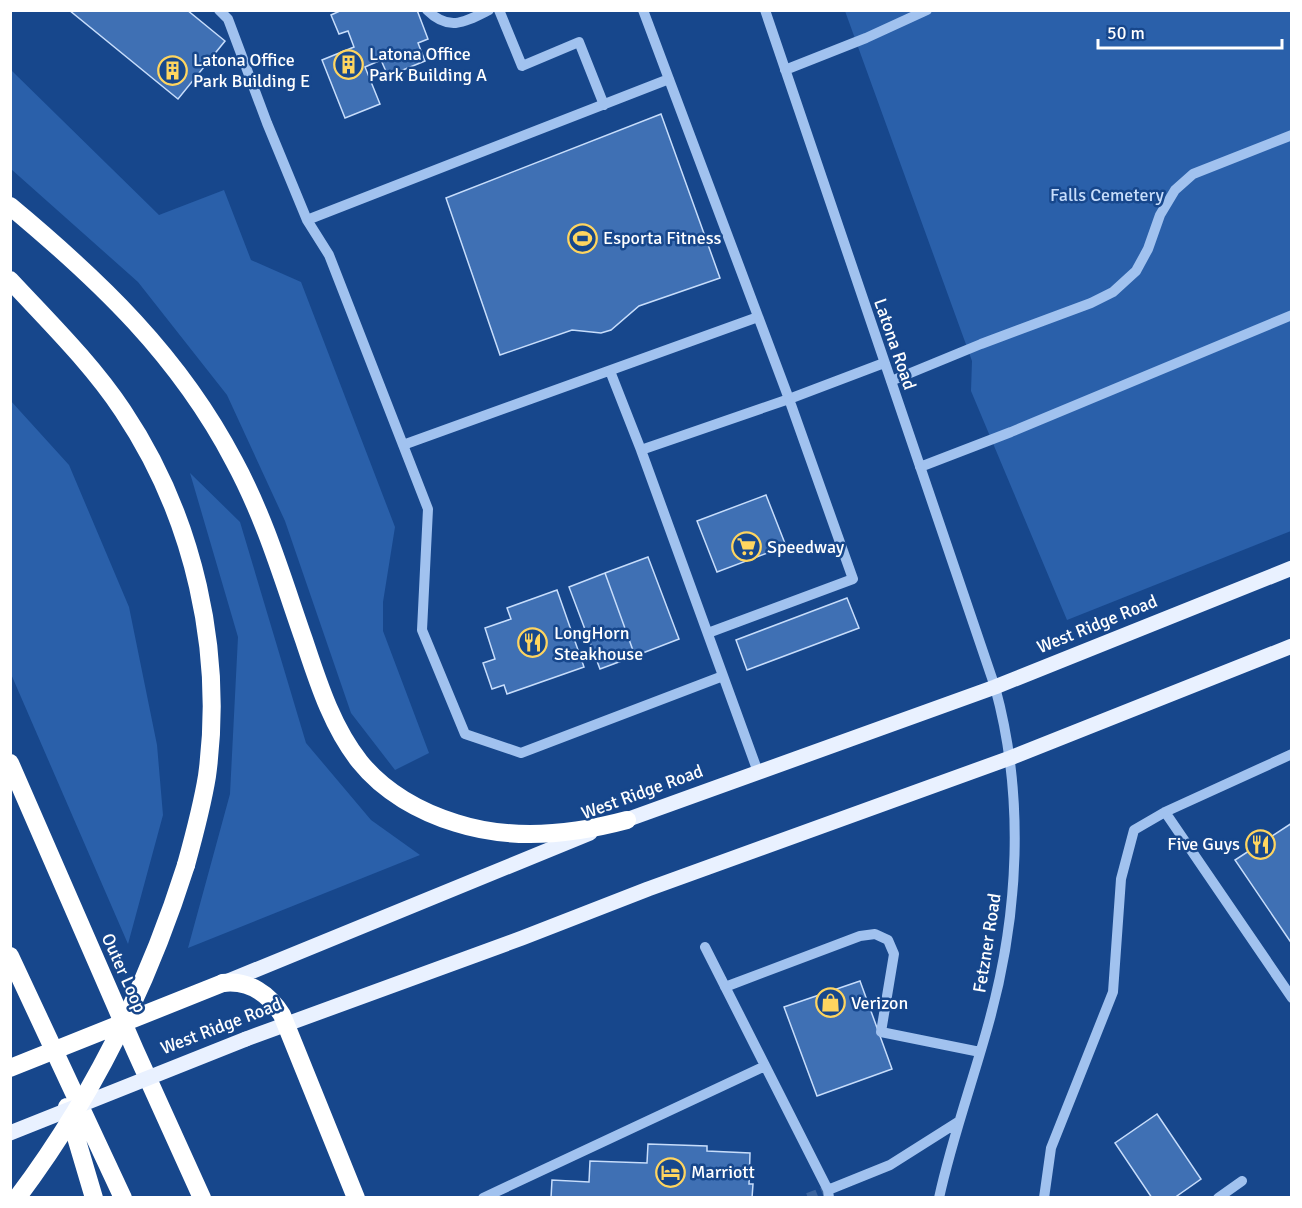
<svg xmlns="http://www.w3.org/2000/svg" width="1302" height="1208" font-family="Signika,sans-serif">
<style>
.green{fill:#2a60aa}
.building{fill:#3f70b4;stroke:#c7ddfb;stroke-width:1.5}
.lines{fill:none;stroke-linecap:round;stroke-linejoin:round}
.minor-tunnel{stroke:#3a639d;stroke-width:10;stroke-dasharray:10 5;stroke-linecap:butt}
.minor{stroke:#a1c2ef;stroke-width:10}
.major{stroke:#e9f1ff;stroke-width:15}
.highway{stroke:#fff;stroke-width:18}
.major-bridge{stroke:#e9f1ff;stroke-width:15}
.highway-bridge{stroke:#fff;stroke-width:18}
.labels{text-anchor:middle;stroke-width:5;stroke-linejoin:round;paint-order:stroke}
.poi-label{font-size:18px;fill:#fff;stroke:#17478c;text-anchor:start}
.park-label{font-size:18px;fill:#c7ddfb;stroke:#17478c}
.street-label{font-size:18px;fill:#fff;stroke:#17478c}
</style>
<rect width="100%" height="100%" fill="#17478c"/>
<path class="green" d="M845 11H1291V531L1067 620 971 391 972 361Z
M11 70 159 215 224 190 251 260 301 282 395 527 383 602V631L429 753 395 770 351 713 285 521 227 395 138 282 11 169Z
M10 400 69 465 129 607 157 745 163 815 128 944 11 674Z
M190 473 240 522 306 743 371 820 420 855 188 948 230 794 238 637Z"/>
<path class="building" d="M69 10H187L225 41 178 99Z
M342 10H417L428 39 418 43 425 61 388 76 381 60 365 67 380 104 345 118 322 60 354 47 348 31 339 34 331 15Z
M661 114 720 278 639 306 611 330 601 333 572 330 500 355 446 198Z
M766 495 786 546 717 572 697 521Z
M648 557 679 639 635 656 605 573Z
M605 573 635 656 600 669 569 587Z
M557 590 584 667 507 694 504 685 492 689 483 663 495 659 485 628 511 619 507 608Z
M847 598 859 628 747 670 736 640Z
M1292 823V944L1235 860Z
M860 981 892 1069 817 1096 784 1007Z
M1157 1114 1201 1179 1174 1198H1152L1115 1143Z
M648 1144 707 1146V1151L750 1153 749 1184H753L752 1198H551L552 1180 589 1182 590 1161 647 1163Z"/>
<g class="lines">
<path class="minor-tunnel" d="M808 1198 828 1190"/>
<path class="minor" d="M219 10 228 19 267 123 307 220 329 255 428 509 422 630 465 734 521 753 723 676
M427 10C449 32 465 22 489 10
M499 10 522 66 579 42 604 105
M643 10 789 399 853 579 708 633
M765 10 995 687C1025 796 1019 914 989 1022 973 1081 952 1138 939 1198
M785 70 866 38 927 10
M307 220 669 79
M610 371 641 450
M891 381 981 344 1091 303 1113 292 1136 271 1148 249 1160 215 1175 190 1193 174 1292 135
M403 445 758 317
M920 467 1011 432 1292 315
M758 772 641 450 789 399 884 363
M1165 812 1292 998
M705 947 828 1190 829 1198
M725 987 860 936 875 934 888 940 894 954 881 1032 980 1052
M828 1190 890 1165 958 1122
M483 1198 765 1066
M1044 1198 1051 1148 1113 992 1121 879 1134 830 1165 812 1292 754
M1218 1198 1242 1181"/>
<path class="major" d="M615 824 995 687 1292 568
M226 982 590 833
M246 1039 522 938 648 889 1010 758 1292 646"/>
<path class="highway" d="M10 206C100 281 179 356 234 461 265 518 283 580 304 640 318 682 332 727 360 762 384 792 420 812 456 823 512 841 571 835 627 820
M10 280C49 322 91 363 123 411 194 517 224 651 207 776 202 807 194 836 186 865
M10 763 135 1050 202 1198
M10 956 123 1198
M223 983C249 980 269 994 282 1015L356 1198
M67 1107 94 1198"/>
<path class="major-bridge" d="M10 1133 246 1039"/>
<path class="highway-bridge" d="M10 1068 223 983
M17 1198C93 1097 148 985 186 865"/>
</g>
<defs>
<symbol id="building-ring" viewBox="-11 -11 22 22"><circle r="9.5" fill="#17478c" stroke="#ffd55f" stroke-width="1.5"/><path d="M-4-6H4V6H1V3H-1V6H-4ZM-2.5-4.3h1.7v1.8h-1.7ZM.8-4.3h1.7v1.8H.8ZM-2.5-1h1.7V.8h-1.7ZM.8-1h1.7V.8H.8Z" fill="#ffd55f"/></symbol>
<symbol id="stadium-ring" viewBox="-11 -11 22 22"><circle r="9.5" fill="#17478c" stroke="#ffd55f" stroke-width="1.5"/><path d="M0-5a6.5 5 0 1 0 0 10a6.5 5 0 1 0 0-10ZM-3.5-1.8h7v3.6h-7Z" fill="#ffd55f"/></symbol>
<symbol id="supermarket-ring" viewBox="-11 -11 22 22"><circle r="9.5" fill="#17478c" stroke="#ffd55f" stroke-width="1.5"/><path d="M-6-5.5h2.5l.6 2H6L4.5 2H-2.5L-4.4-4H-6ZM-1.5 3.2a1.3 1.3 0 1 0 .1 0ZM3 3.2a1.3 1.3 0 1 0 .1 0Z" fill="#ffd55f"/></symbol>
<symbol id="restaurant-ring" viewBox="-11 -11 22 22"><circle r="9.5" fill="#17478c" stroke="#ffd55f" stroke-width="1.5"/><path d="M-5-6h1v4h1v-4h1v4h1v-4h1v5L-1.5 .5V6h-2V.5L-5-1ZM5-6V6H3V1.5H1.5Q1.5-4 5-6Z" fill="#ffd55f"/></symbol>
<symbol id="shop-ring" viewBox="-11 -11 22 22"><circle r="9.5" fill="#17478c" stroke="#ffd55f" stroke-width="1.5"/><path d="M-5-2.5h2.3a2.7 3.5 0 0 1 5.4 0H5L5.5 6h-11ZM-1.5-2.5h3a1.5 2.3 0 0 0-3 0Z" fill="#ffd55f"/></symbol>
<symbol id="hotel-ring" viewBox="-11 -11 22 22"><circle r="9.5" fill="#17478c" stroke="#ffd55f" stroke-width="1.5"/><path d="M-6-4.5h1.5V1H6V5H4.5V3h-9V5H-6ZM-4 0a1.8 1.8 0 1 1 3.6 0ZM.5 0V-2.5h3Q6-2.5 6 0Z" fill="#ffd55f"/></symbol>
</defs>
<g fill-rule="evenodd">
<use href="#building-ring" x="332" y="48" width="33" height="33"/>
<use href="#building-ring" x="156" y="54" width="33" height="33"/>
<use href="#stadium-ring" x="566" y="222" width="33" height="33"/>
<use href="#supermarket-ring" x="730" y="530" width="33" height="33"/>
<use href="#restaurant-ring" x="516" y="626" width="33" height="33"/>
<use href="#restaurant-ring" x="1244" y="828" width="33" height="33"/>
<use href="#shop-ring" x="814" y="986" width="33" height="33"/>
<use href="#hotel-ring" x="654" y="1156" width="33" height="33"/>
</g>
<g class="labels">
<g class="poi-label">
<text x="369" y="60">Latona Office<tspan x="369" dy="21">Park Building A</tspan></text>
<text x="193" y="66">Latona Office<tspan x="193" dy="21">Park Building E</tspan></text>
<text x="603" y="244">Esporta Fitness</text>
<text x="767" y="553">Speedway</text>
<text x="554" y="639">LongHorn<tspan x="554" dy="21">Steakhouse</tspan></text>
<text x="1240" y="850" text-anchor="end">Five Guys</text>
<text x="851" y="1009">Verizon</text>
<text x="691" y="1178">Marriott</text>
</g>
<g class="park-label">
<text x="1107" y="201">Falls Cemetery</text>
</g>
<g class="street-label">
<text transform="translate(895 344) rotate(71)" y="6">Latona Road</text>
<text transform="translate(1097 624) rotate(-22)" y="6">West Ridge Road</text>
<text transform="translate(642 792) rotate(-20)" y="6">West Ridge Road</text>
<text transform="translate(987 943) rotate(-81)" y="6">Fetzner Road</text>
<text transform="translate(124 973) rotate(66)" y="6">Outer Loop</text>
<text transform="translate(221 1026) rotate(-21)" y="6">West Ridge Road</text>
</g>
</g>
<rect width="1302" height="1208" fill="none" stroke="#ffffff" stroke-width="24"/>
<path d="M1098 39v9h184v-9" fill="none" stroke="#ffffff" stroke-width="3"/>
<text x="1107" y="39" font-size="18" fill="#ffffff" stroke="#17478c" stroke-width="4.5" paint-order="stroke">50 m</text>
</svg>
